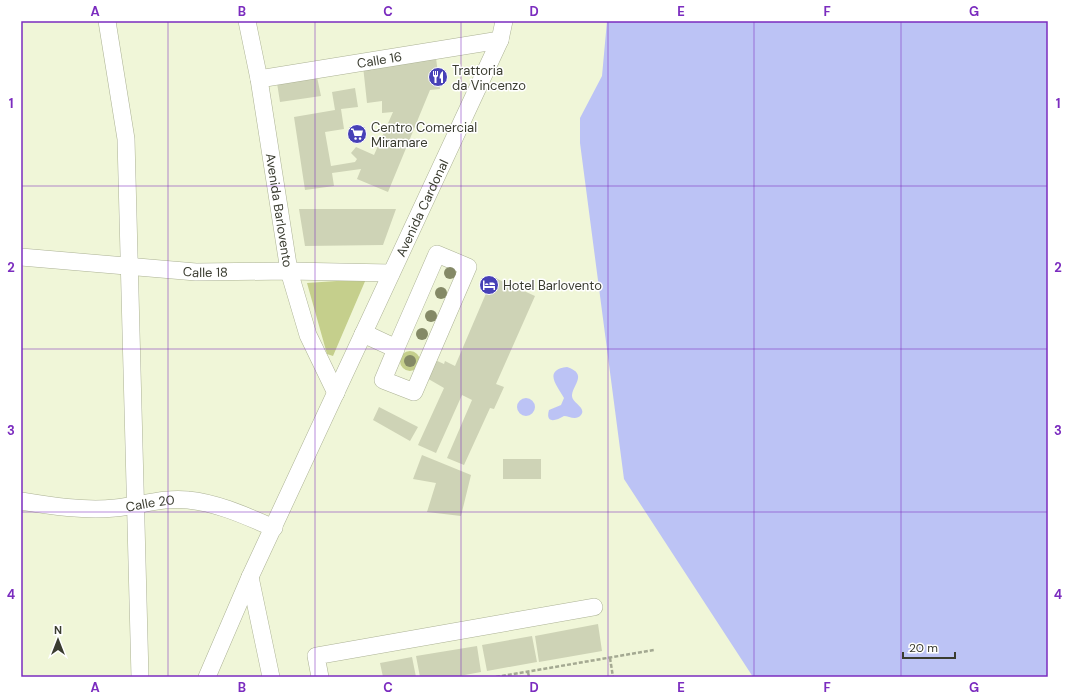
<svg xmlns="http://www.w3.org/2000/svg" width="1069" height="698" font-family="'DM Sans',sans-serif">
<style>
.green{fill:#c5cf8c}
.water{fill:#bcc3f5}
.building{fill:#ced3b6}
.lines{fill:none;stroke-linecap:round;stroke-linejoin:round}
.minor-casing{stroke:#acb295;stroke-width:18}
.path{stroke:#a4a992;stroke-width:2.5;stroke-dasharray:4 2;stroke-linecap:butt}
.minor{stroke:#fff;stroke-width:17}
.tree{fill:#848966}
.grid{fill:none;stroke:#7b2cbf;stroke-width:1;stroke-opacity:0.55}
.labels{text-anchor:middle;stroke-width:3;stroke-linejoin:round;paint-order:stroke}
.street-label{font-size:13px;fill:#3a3c30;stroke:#fff}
.poi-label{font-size:13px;fill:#3a3c30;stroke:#fff;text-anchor:start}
.neatline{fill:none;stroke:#7b2cbf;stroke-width:1.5}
.grid-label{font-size:13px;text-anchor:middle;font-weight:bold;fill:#7b2cbf}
</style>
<rect width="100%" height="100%" fill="#f0f6d8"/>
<path class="green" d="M366 279 333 356 327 354 307 283Z
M400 361a10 10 0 1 1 20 0a10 10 0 1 1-20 0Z"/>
<path class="water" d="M607 21H1048V677H753L624 479 580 143V118L602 76Z
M567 367C588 374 573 384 572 395 571 403 587 407 581 415 576 421 569 416 564 416 556 421 545 424 549 410L561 405 564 398C558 387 542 370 567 367Z
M517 407a9 9 0 1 1 18 0a9 9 0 1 1-18 0Z"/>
<path class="building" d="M436 58 440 89 430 90 388 192 357 179 361 169 332 173 334 186 305 190 294 117 335 110 332 92 355 88 358 107 341 109 344 129 325 132 331 166 355 162 357 159 351 153 356 147 374 155 393 112 382 113V101L367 103 363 66Z
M317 77 321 96 280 102 277 83Z
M299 209H396L383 245 305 246Z
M493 277 535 296 496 384 504 387 494 409 490 408 464 465 447 458 472 400 462 395 436 453 418 445 444 388 425 377 433 359 444 364 445 361 455 366Z
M379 407 418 427 410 441 373 420Z
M422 455 471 475 461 516 427 512 436 483 413 479Z
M503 459H541V479H503Z
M598 624 602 651 539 662 535 636Z
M532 636 537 662 487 671 482 645Z
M477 646 481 672 454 677H420L416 656Z
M412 657 416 677H383L380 663Z"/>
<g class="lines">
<defs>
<g id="minor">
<path d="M107 21 126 139 140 677"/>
<path id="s1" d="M247 21 259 79 289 271 308 335 336 393"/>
<path id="s2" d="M259 79 500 40"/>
<path id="s3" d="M21 257 196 272 289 271 391 273"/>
<path d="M363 334 396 349 383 380 414 392 468 267 437 254 396 348 364 333"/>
<path id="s4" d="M21 501C51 506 84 511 115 508 139 506 164 497 188 500 218 503 246 516 274 528"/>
<path d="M250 577 271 677"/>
<path id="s5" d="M207 677 250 577 500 40 504 21"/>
<path d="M320 677 316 656 594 607"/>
</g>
</defs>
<use href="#minor" class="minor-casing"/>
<path class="path" d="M610 658 613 677
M528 672 529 677
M496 677 654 650"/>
<use href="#minor" class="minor"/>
</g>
<g class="tree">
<circle cx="450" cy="273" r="6"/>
<circle cx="441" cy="293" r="6"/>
<circle cx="431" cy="316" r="6"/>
<circle cx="422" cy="334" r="6"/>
<circle cx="410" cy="361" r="6"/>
</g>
<path class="grid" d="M168 21V677M315 21V677M461 21V677M608 21V677M754 21V677M901 21V677M21 186H1048M21 349H1048M21 512H1048"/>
<defs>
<symbol id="restaurant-disc" viewBox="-11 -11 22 22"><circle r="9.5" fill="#4741b7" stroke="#fff"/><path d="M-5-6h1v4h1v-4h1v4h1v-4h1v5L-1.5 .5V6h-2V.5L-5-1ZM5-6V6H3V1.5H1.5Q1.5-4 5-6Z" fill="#fff"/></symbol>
<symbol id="supermarket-disc" viewBox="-11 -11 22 22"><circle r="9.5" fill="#4741b7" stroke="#fff"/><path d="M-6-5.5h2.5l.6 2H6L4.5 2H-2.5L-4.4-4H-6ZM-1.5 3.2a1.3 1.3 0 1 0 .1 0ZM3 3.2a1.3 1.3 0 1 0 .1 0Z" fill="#fff"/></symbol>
<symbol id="hotel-disc" viewBox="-11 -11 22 22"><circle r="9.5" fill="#4741b7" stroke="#fff"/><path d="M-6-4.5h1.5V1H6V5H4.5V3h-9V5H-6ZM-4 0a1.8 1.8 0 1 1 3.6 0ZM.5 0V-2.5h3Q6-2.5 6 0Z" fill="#fff"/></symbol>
</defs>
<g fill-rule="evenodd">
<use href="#restaurant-disc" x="427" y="66" width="22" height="22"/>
<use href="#supermarket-disc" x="346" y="123" width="22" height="22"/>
<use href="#hotel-disc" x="478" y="274" width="22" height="22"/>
</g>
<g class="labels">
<g class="street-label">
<text dy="5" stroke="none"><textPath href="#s2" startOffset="122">Calle 16</textPath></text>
<text dy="5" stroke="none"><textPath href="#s5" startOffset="516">Avenida Cardonal</textPath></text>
<text dy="5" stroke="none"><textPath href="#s1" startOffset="192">Avenida Barlovento</textPath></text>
<text dy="5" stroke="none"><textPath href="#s3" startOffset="185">Calle 18</textPath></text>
<text dy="5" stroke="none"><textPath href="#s4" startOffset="130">Calle 20</textPath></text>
</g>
<g class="poi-label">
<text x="452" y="75">Trattoria<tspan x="452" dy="15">da Vincenzo</tspan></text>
<text x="371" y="132">Centro Comercial<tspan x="371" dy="15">Miramare</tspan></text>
<text x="503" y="290">Hotel Barlovento</text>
</g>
</g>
<rect width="1069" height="698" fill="none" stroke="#ffffff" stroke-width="44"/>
<g transform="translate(58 640)" stroke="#ffffff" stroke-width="3" paint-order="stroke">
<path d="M0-3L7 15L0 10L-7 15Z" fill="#3a3c30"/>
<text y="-6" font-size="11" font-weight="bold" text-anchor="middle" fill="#3a3c30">N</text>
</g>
<path d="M903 652v6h52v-6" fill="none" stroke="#3a3c30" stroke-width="2"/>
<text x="909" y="652" font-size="12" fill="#3a3c30" stroke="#ffffff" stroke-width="3" paint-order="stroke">20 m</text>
<rect x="22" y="22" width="1025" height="654" class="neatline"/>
<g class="grid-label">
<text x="95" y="16">A</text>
<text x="242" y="16">B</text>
<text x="388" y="16">C</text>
<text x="534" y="16">D</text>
<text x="681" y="16">E</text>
<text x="827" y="16">F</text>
<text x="974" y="16">G</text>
<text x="11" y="108">1</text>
<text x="1058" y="108">1</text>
<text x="11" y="272">2</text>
<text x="1058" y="272">2</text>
<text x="11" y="435">3</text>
<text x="1058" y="435">3</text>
<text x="11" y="599">4</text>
<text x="1058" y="599">4</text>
<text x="95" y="692">A</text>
<text x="242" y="692">B</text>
<text x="388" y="692">C</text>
<text x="534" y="692">D</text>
<text x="681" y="692">E</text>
<text x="827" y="692">F</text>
<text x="974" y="692">G</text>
</g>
</svg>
